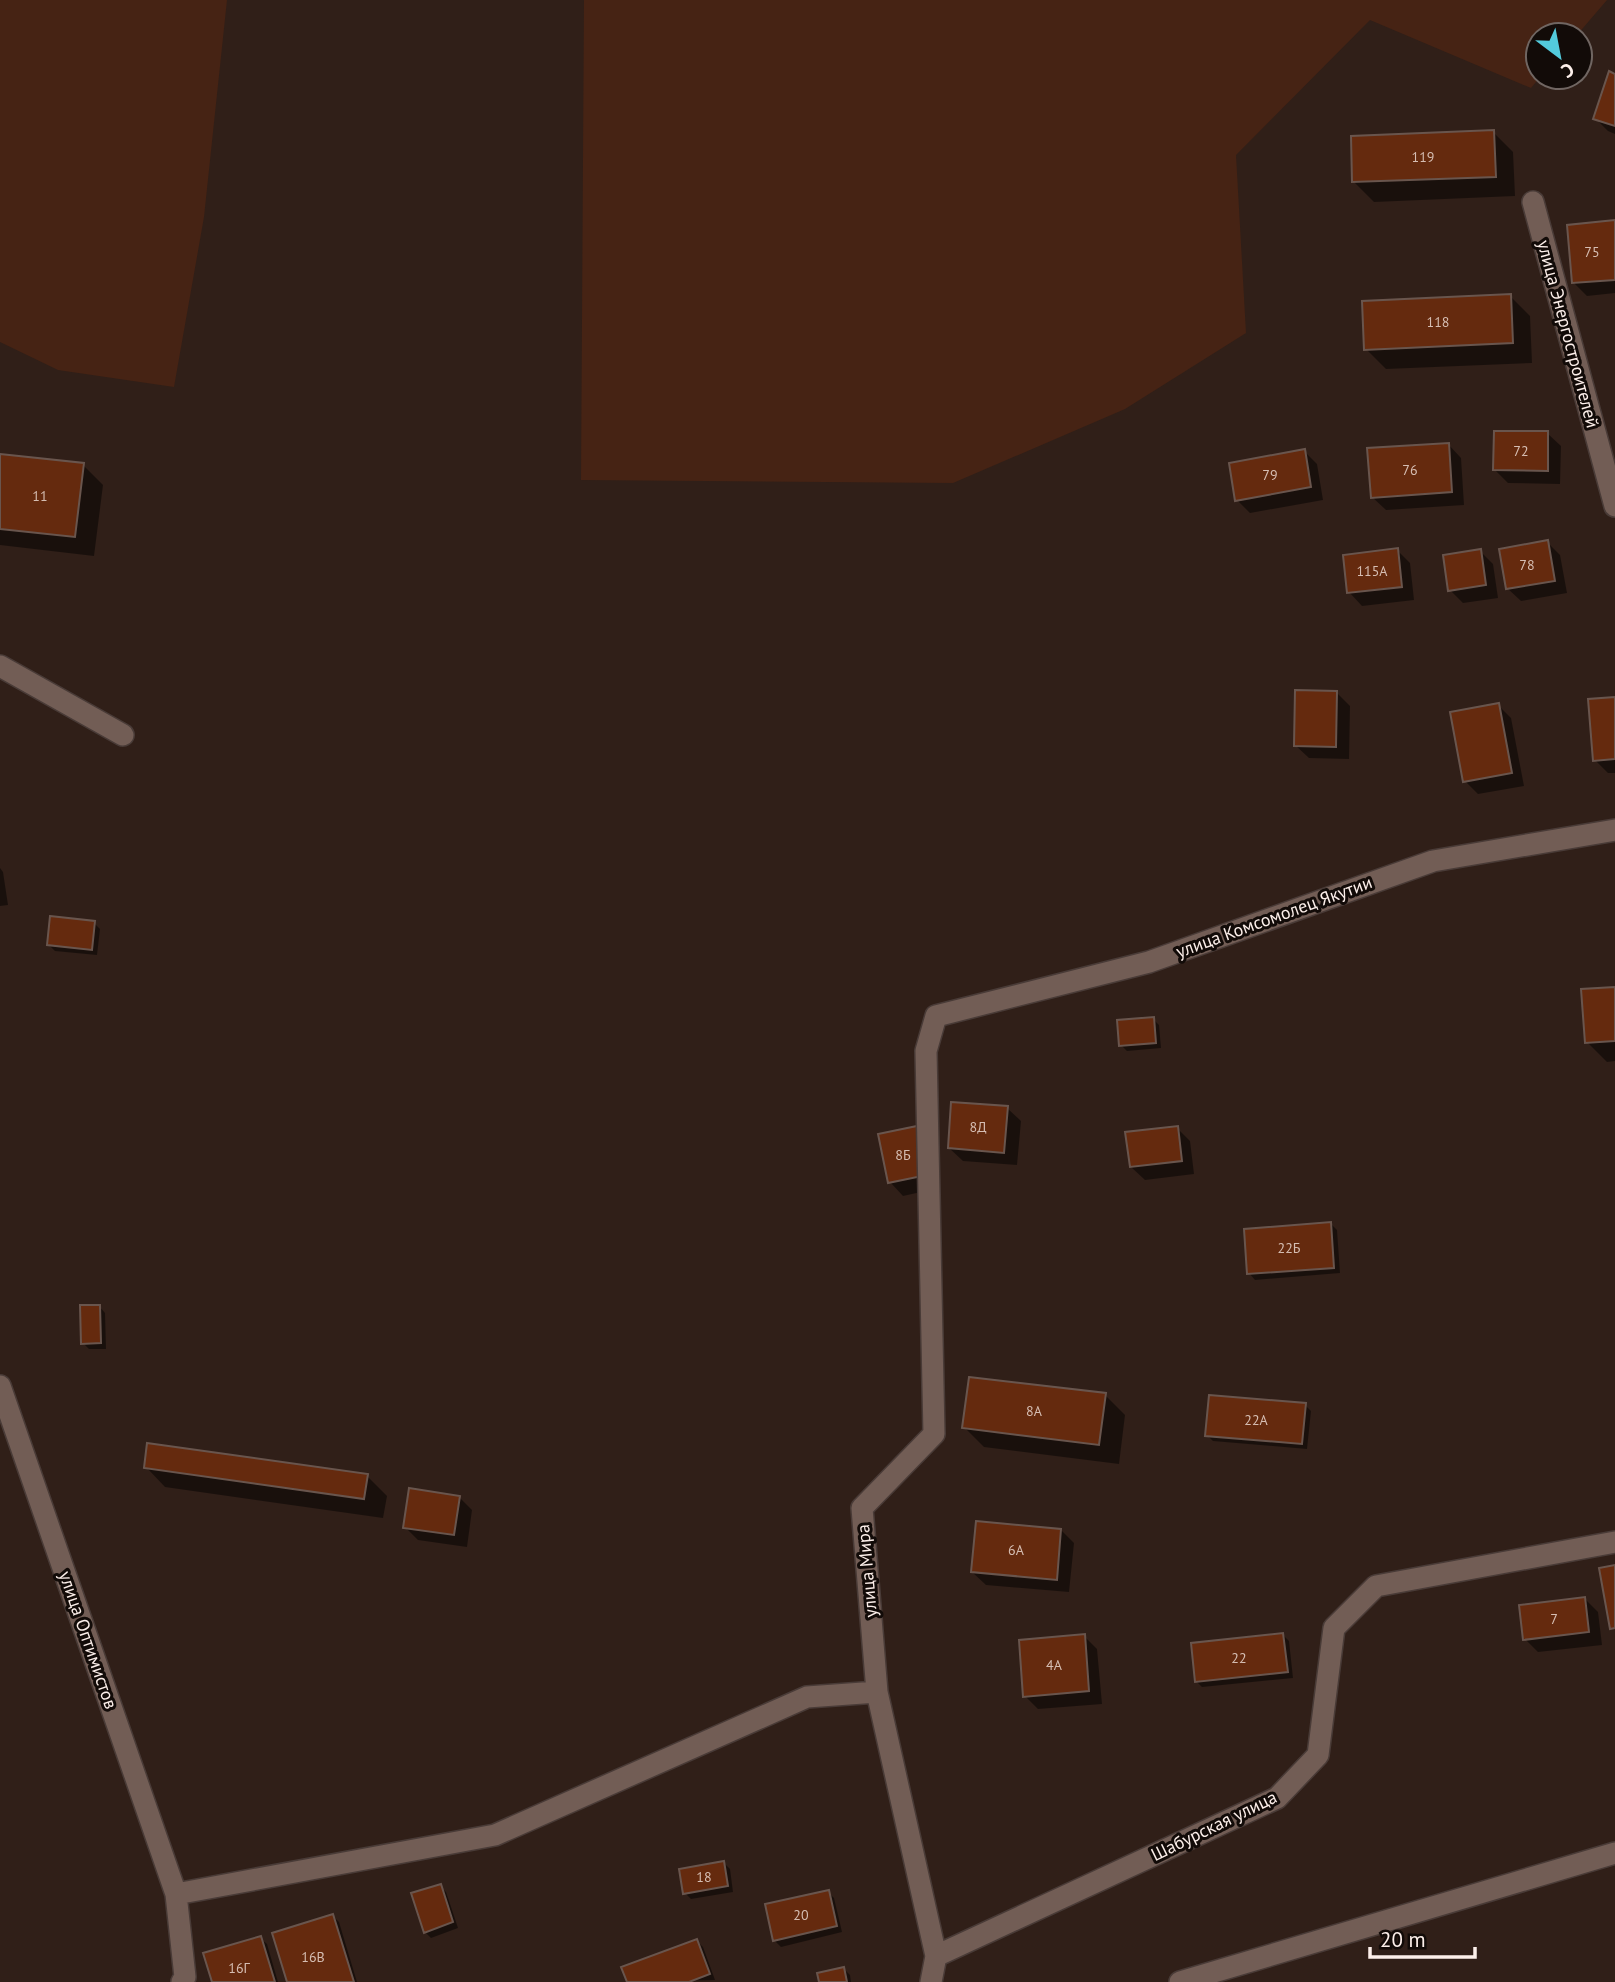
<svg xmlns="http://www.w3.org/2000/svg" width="1615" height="1982" font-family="'PT Sans',sans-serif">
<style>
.green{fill:#462314}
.shadow{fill:#0007}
.building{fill:#652a0e;stroke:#69554d;stroke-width:2}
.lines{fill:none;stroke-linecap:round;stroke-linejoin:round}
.minor-casing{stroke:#493b37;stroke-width:24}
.minor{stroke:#725d55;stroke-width:21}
.labels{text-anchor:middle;stroke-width:6;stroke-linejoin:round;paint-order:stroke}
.number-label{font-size:14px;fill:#d6beb3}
.street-label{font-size:18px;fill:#fcefea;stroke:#120b08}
</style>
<rect width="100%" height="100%" fill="#301f18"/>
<path class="green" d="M0 0H227L204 217 174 387 58 370 0 342Z
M584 0H1607L1577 35H1538V77H1540L1531 88 1370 20 1236 155 1246 333 1125 409 953 483 581 480Z"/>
<path class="shadow" d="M1615 75V134L1608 131 1595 118Z
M1493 132 1513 152 1515 196 1374 202 1354 182Z
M1615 223V293L1587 296 1574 283Z
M1510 296 1530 316 1532 363 1386 369 1366 349Z
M1547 433 1561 446 1560 484 1508 483 1495 470Z
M1448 444 1461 458 1464 505 1386 510 1372 497Z
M1304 451 1317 464 1323 500 1250 513 1237 500Z
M0 455 83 465 103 485 94 556 0 545Z
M1547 542 1560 555 1567 593 1521 601 1507 588Z
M1397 550 1410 563 1414 600 1362 606 1349 592Z
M1480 551 1493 564 1498 598 1463 603 1450 590Z
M1337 693 1350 706 1349 759 1309 758 1295 745Z
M1615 699V773H1608L1595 760Z
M1498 705 1511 718 1524 786 1478 794 1465 781Z
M0 868 3 872 8 905 0 906Z
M94 923 100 929 97 955 55 951 49 945Z
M1615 988V1061L1607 1062 1587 1042Z
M1153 1019 1159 1025 1161 1048 1127 1051 1121 1045Z
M1007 1108 1021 1121 1017 1165 963 1161 949 1148Z
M1177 1128 1190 1141 1194 1174 1145 1180 1131 1167Z
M930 1141 939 1188 903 1196 890 1182Z
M1331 1224 1337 1230 1340 1273 1255 1280 1249 1273Z
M99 1306 105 1313 106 1349H89L83 1343Z
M1105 1395 1125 1415 1119 1464 984 1447 964 1427Z
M1305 1405 1311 1411 1307 1449 1213 1441 1207 1435Z
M146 1467 367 1476 387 1496 383 1518 165 1487Z
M459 1497 472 1510 467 1547 418 1540 405 1527Z
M1061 1530 1074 1543 1069 1592 986 1585 972 1572Z
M1584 1598 1598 1612 1602 1645 1538 1652 1525 1639Z
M1283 1635 1289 1641 1293 1678 1202 1687 1196 1681Z
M1084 1636 1097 1649 1102 1704 1038 1709 1025 1696Z
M724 1863 730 1869 733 1892 691 1899 685 1893Z
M440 1886 446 1892 458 1928 431 1938 425 1932Z
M828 1892 834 1898 842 1932 781 1947 775 1941 767 1906Z
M333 1916 339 1922 357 1982H289Z
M260 1938 267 1944 278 1982H214Z
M697 1941 703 1947 715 1980 628 1982Z
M844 1969 850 1975 851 1982H821Z"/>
<path class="building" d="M1609 71 1615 74V126L1593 119Z
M1494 130 1496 177 1352 182 1351 136Z
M1615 220V280L1572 283 1567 225Z
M1511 294 1513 343 1364 350 1362 301Z
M1494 431H1548V471L1493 470Z
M1449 443 1452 492 1371 498 1367 448Z
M1305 449 1311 487 1235 501 1229 463Z
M0 454 84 463 75 537 0 529Z
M1548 540 1555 581 1506 589 1499 549Z
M1398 548 1402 587 1347 593 1343 555Z
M1481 549 1486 585 1448 591 1443 555Z
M1295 690 1337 691 1336 747 1294 746Z
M1615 697V759L1593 761 1588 699Z
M1499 703 1512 773 1463 782 1450 712Z
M50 916 95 921 92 950 47 945Z
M1615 987V1041L1585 1043 1581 989Z
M1154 1017 1156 1043 1119 1046 1117 1020Z
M951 1102 1008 1106 1004 1153 948 1148Z
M917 1126 927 1175 888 1183 878 1134Z
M1178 1126 1182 1161 1130 1167 1125 1132Z
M1331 1222 1334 1268 1247 1274 1244 1229Z
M80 1305H100L101 1343 81 1344Z
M969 1377 1106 1393 1099 1445 962 1428Z
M1209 1395 1306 1403 1302 1444 1205 1436Z
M147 1443 368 1474 364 1499 144 1468Z
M409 1488 460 1496 454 1535 403 1528Z
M976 1521 1061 1529 1057 1580 971 1572Z
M1615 1565V1628L1610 1629 1599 1568Z
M1585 1597 1589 1632 1523 1640 1519 1605Z
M1283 1633 1288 1672 1195 1682 1191 1643Z
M1085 1634 1089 1691 1023 1697 1019 1640Z
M724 1861 728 1886 683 1894 679 1869Z
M441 1884 453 1922 424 1933 411 1893Z
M829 1890 837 1926 773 1941 765 1904Z
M333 1914 354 1982H287L272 1933Z
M261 1936 275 1982H212L203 1953Z
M697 1939 710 1974 689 1982H627L621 1967Z
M844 1967 847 1982H819L817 1973Z"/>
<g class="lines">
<defs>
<path id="minor" d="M1533 202 1615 506
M0 666 123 735
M0 1386 176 1894
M936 1956 1277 1798 1318 1755 1334 1628 1376 1586 1615 1542
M182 1982 185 1977 176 1894 495 1835 807 1697 877 1692
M931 1982 936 1956 877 1692 862 1508 934 1434 926 1051 936 1016 1149 962 1433 861 1615 830
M1180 1982 1615 1853"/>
</defs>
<use href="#minor" class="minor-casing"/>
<use href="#minor" class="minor"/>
</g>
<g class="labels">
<g class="number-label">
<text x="1423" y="162">119</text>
<text x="1592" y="257">75</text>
<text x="1438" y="327">118</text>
<text x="1521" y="456">72</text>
<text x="1410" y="475">76</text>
<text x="1270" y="480">79</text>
<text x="40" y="501">11</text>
<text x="1527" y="570">78</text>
<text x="1372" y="576">115А</text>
<text x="978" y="1132">8Д</text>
<text x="903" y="1160">8Б</text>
<text x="1289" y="1253">22Б</text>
<text x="1034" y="1416">8А</text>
<text x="1256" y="1425">22А</text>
<text x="1016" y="1555">6А</text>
<text x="1554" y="1624">7</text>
<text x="1239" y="1663">22</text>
<text x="1054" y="1670">4А</text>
<text x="704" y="1882">18</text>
<text x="801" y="1920">20</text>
<text x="313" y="1962">16В</text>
<text x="239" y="1973">16Г</text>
</g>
<g class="street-label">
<text transform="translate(1568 334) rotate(75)" y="6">улица Энергостроителей</text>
<text transform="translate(1274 917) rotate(-20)" y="6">улица Комсомолец Якутии</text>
<text transform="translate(867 1571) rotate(-95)" y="6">улица Мира</text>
<text transform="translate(88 1640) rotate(71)" y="6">улица Оптимистов</text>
<text transform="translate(1214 1826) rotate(-26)" y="6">Шабурская улица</text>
</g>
</g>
<g transform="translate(1559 56) rotate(148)"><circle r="33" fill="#120b08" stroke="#706662" stroke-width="2"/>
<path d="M0-5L12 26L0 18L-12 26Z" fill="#53cbdc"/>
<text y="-10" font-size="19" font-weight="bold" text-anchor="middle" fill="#fcefea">С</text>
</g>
<path d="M1370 1947v10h105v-10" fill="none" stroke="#fcefea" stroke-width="3.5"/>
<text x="1380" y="1947" font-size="21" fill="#fcefea" stroke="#120b08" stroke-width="5" paint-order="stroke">20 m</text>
</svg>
